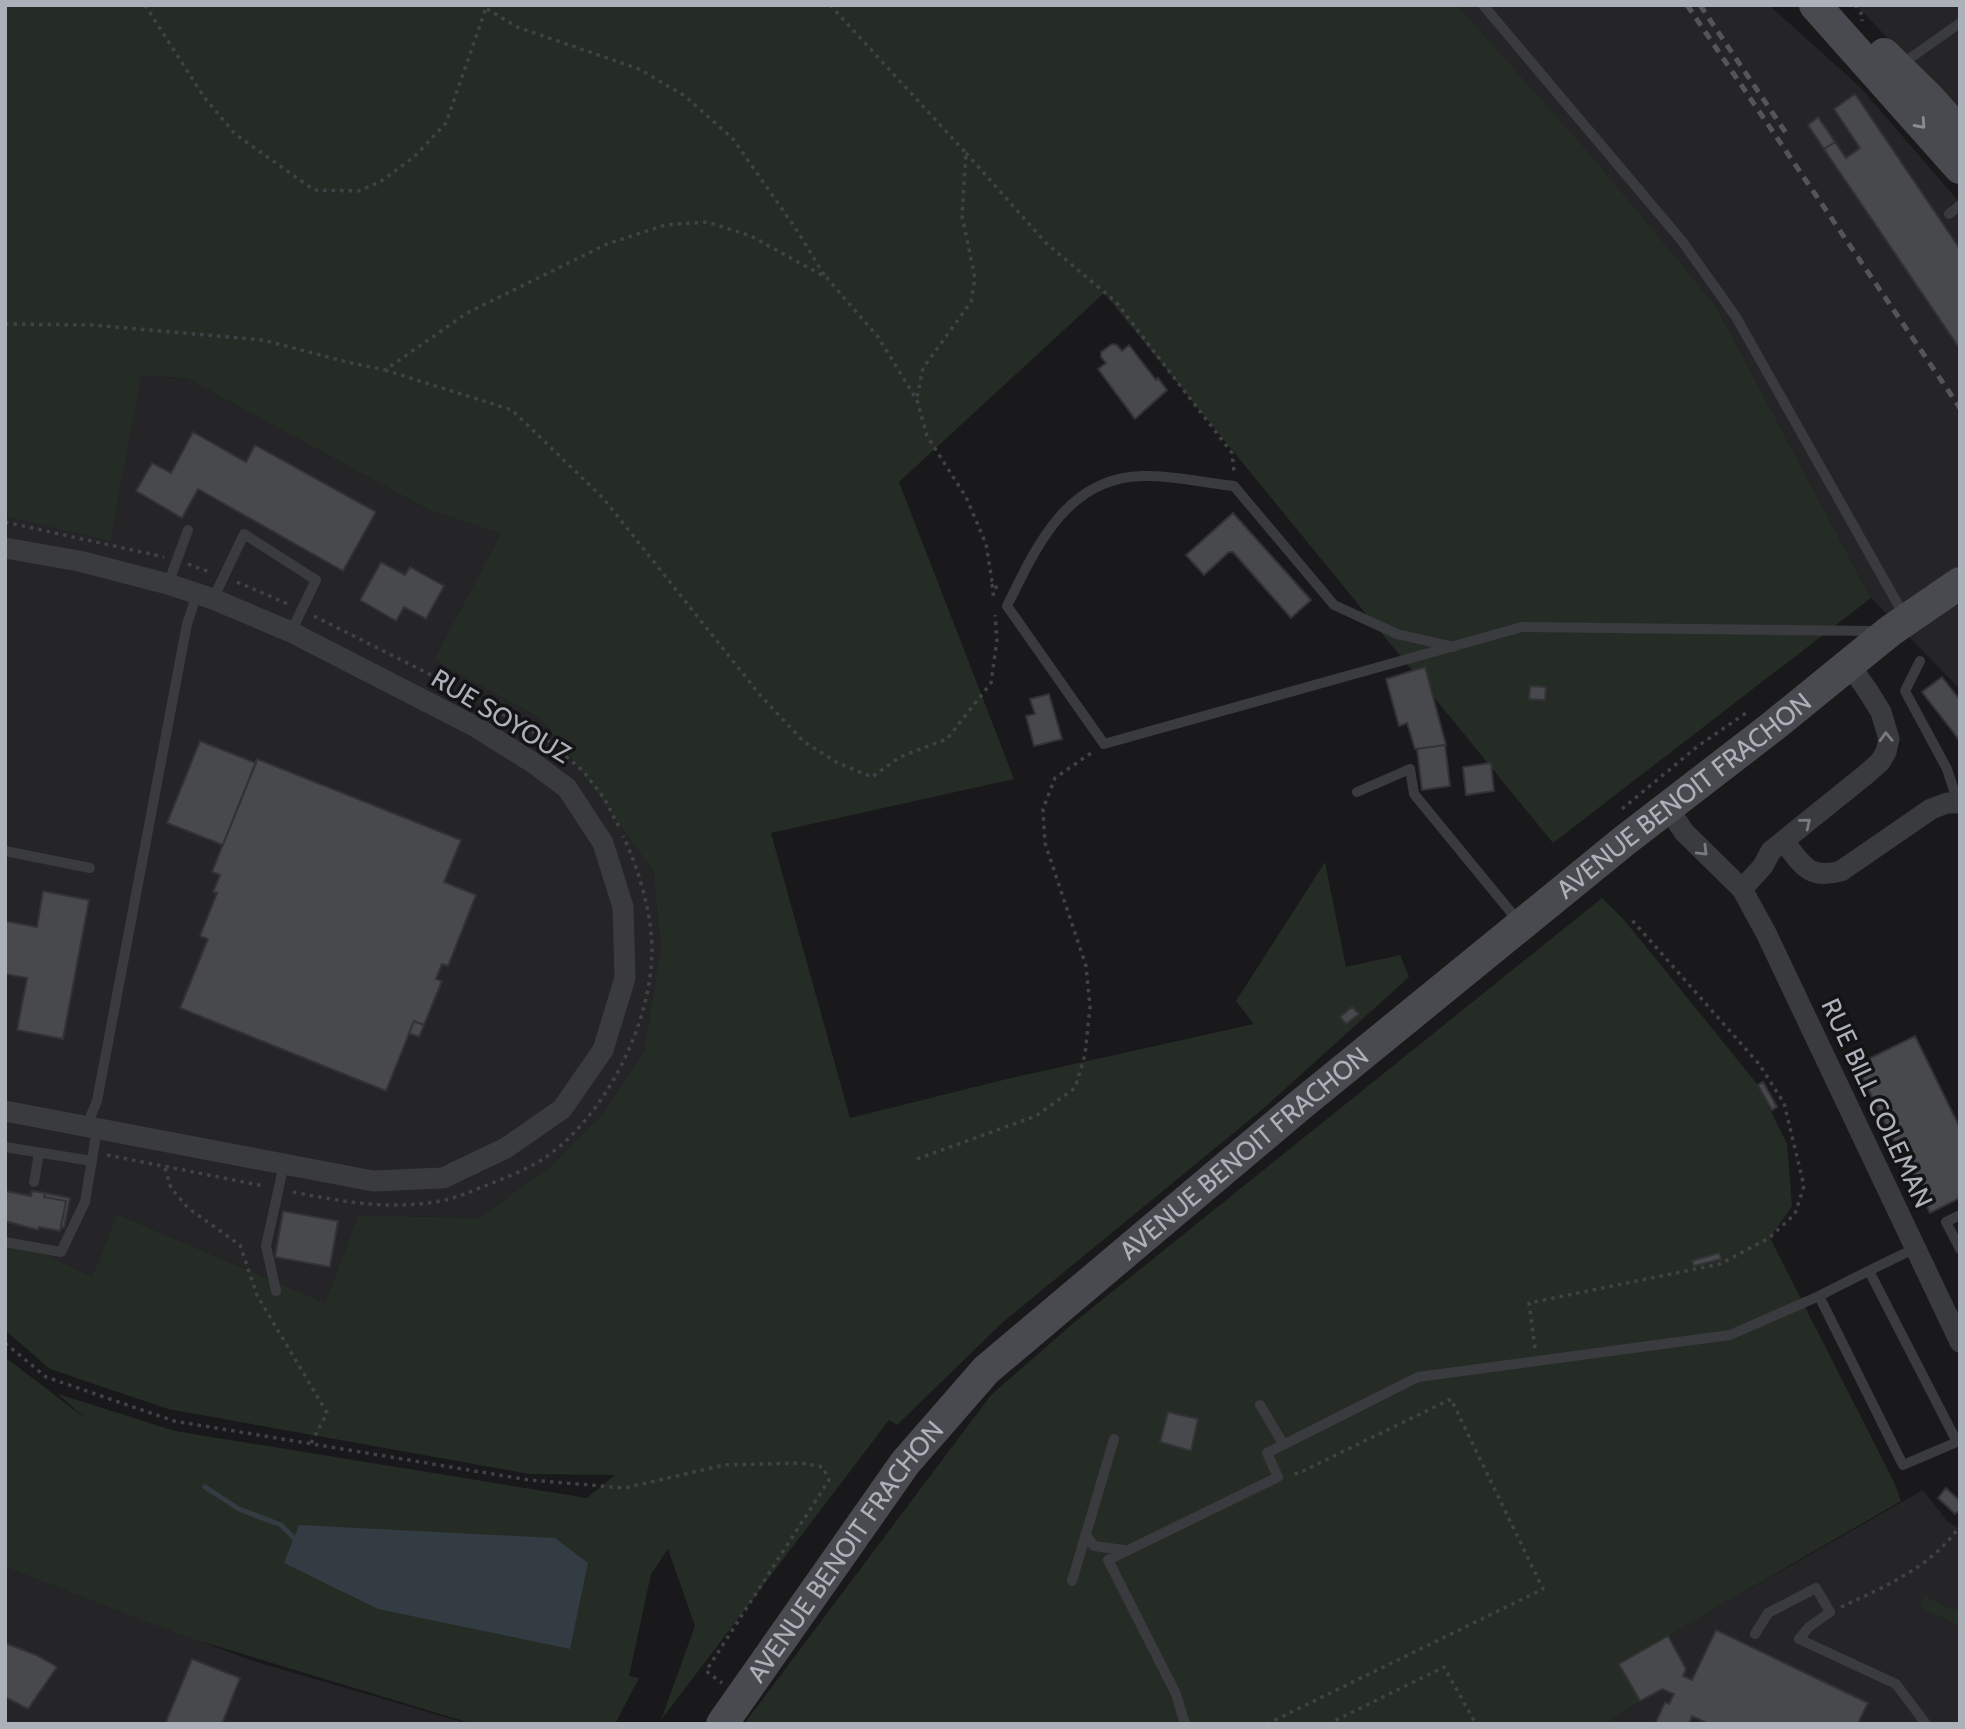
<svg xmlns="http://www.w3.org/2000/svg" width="1965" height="1729" font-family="Cabin,sans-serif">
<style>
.built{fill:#252527}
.green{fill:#252c26}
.water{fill:#333b43}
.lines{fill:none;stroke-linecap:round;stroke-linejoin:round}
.stream{stroke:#333b43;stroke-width:5}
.building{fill:#48494d;stroke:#333336;stroke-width:2}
.path{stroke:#404246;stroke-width:3.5;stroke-dasharray:3.5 5;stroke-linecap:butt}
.lane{stroke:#3a3b3f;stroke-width:10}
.street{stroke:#3a3b3f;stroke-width:21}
.secondary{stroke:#484a4f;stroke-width:32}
.rail{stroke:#53555a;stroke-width:5;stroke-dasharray:9 7;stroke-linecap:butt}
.oneway{stroke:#898c94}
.oneway2{stroke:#797b82}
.labels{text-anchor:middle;stroke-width:7;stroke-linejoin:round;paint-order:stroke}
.street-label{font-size:26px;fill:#acb0b9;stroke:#141416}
</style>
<rect width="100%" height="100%" fill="#19191b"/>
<path class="built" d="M1457 5H1769L1860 87 1960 203V689L1871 598 1716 306Z
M1856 5H1960V114Z
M5 370 186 378 429 510 502 534 435 660 543 720 653 871 661 949 644 1051 603 1113 553 1164 479 1218 358 1215 325 1303 117 1214 92 1277 5 1235Z
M1923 1490 1947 1521 1960 1529V1724H1548L1551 1702Z
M5 1567 253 1661 469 1724H5Z"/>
<path class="green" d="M5 5H1457L1587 151 1716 306 1871 598 1553 843 1104 293 899 482 1014 779 771 833 850 1118 1011 1078 1254 1024 1236 1001 1325 862 1346 967 1400 955 1409 977 1264 1108 1003 1322 897 1425 889 1420 661 1720 695 1626 668 1549 651 1574 629 1676 639 1678 615 1724H473L187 1637 5 1567V1357L86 1419 58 1394 175 1431 587 1498 615 1475 529 1474 168 1409 50 1369 5 1330V1235L92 1277 117 1214 325 1303 358 1215 479 1218 553 1164 603 1113 644 1051 661 949 653 871 543 720 434 660 501 534 429 510 186 378 141 376 110 541 5 516Z
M1602 898 1625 921 1758 1085 1787 1144 1792 1206 1770 1238 1894 1482 1901 1501 1619 1664 1640 1701 1604 1724H744L991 1395 1077 1320Z
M1924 1596 1960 1613V1626L1919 1607Z"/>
<path class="water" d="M299 1525 555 1538 588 1563 570 1649 378 1609 284 1563Z"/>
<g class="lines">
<path class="stream" d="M205 1487 239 1509 281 1525 298 1542"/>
</g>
<path class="building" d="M1855 94 1960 249V349L1824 149 1835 142 1846 158 1860 148 1834 109Z
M1818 117 1835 142 1824 149 1808 125Z
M1112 344 1117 345 1122 351 1129 345 1156 380 1158 378 1167 390 1135 419 1098 369 1106 363 1101 357V352Z
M193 432 246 462 255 445 376 512 343 571 198 489 182 518 136 491 152 463 171 473Z
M1233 513 1311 600 1291 618 1233 552H1229L1204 575 1186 555Z
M381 562 405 575 410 567 444 586 426 619 404 607 396 621 360 600Z
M1425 667 1446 745 1415 749 1407 723 1399 726 1386 679Z
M1942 677 1960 700V741L1922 692Z
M1530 686 1546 687 1545 700 1529 699Z
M1049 694 1062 739 1034 746 1026 716 1035 714 1030 699Z
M200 741 256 763 223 845 167 823Z
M1445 745 1450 786 1422 790 1417 749Z
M257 759 461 840 444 882 476 895 448 966 442 964 436 979 442 981 424 1025 414 1021 386 1091 180 1008 208 939 200 936 217 893 213 892 220 875 212 872Z
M1491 763 1494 791 1466 795 1463 767Z
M43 891 89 900 63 1039 17 1030 27 978 5 974V921L37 927Z
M1352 1007 1359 1014 1346 1024 1340 1017Z
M414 1021 424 1025 419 1037 409 1033Z
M1915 1036 1960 1128V1198L1930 1213 1856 1065Z
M1763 1082 1777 1107 1772 1110 1758 1085Z
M5 1191 31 1196 32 1191 45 1193 44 1197 66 1201 60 1231 39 1227 38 1230 5 1221Z
M45 1193 70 1198 64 1228 61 1227 66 1201 44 1197Z
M283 1211 338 1221 330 1267 275 1257Z
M1719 1253 1721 1259 1694 1266 1692 1261Z
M1168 1412 1198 1419 1191 1451 1160 1442Z
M1946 1488 1960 1501V1510L1955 1514 1938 1498Z
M1716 1630 1868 1703 1859 1721 1864 1724H1709L1692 1716 1689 1724H1655L1665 1702 1669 1704 1674 1694 1662 1689 1640 1701 1619 1664 1668 1636 1686 1669 1683 1676 1692 1680Z
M5 1643 36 1655 57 1667 28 1709 5 1697Z
M192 1659 240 1678 222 1724H165Z"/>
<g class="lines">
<path class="path" d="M145 5 204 97 235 134 314 190 358 191 380 182 414 157 446 123 487 5
M830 5 966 153 962 216 975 278 971 302 923 368 917 398
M1855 5 1863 16 1862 21
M487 9 517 27 639 69 685 96 733 139 796 229 826 278
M966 153 1046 243 1116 302 1232 453 1234 472
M5 324 94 325 263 340 347 362 385 370 467 313 607 244 665 225 707 222 751 236 827 278 878 337 917 400 927 436 966 497 986 544 992 581 998 590
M385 370 512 410 603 498 760 695 804 742 838 763 872 777 900 757 947 739 991 683 997 640 995 615
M5 522 164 557
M188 564 210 572
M237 582 288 604
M992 584 994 601
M314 616 455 687 546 739 583 771 604 798 620 829
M1622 809 1698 746 1746 713
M107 1155 264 1186
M917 1159 1036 1116 1075 1088 1085 1055 1090 1007 1086 966 1045 843 1043 809 1055 778 1094 751
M165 1168 171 1188 188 1208 240 1245 257 1295 327 1413 310 1445
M293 1192C344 1202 393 1211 445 1200 459 1197 472 1191 485 1186 504 1178 526 1170 543 1159 604 1118 650 1027 652 954 653 917 639 869 623 836
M5 1343 46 1377 174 1421 529 1480 625 1488 724 1465 801 1463 823 1467 829 1480 706 1671 722 1683
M1535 1348 1529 1303 1720 1264 1769 1238 1795 1214 1804 1186 1784 1103 1759 1064 1632 920
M1841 1607C1886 1586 1930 1568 1960 1526
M1267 1724 1543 1589 1451 1399 1299 1473 1290 1475
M1328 1724 1444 1667 1476 1724"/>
<path class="lane" d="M1483 5 1682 241 1736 317 1905 617
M1899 66 1960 23
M1949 214 1960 205
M168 584 188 530
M213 599 244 534 316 580 291 632
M1454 647 1397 634 1334 605 1234 486C1205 483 1173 475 1143 476 1067 477 1036 547 1007 606L1104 744 1522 627 1878 631
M1920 661 1905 691 1947 769 1958 803
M1357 792 1410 769 1414 794 1519 922
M5 851 90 868
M86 1127 97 1101 187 624 197 594
M5 1147 92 1161
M34 1182 39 1153
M1960 1215 1946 1222 1960 1249
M5 1242 61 1252 85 1202 97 1129
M1869 1271 1957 1442 1903 1465 1819 1296C1850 1280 1882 1264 1914 1249
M276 1291 266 1246 284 1164
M1260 1405 1284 1445
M1086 1535 1094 1546 1124 1550
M1072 1581 1114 1439
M1755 1634 1768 1613 1816 1588 1830 1612 1809 1627 1799 1639 1896 1684 1926 1724
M1185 1724 1176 1694 1108 1560 1278 1477 1267 1453 1418 1377 1730 1335 1819 1296"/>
<path class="street" d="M5 548 79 561 168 584 213 599 291 632 476 727 532 762 567 788 603 843 623 907 625 978 603 1050 562 1109 506 1148 443 1178 373 1181 5 1111
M1669 809 1684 832 1742 889 1766 933 1960 1342
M1784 841C1802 865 1809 880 1841 871L1931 809 1947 803H1960
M1742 889 1763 866 1771 851 1864 776 1880 762 1886 752 1889 739 1881 712 1868 691 1849 664"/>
<g class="secondary">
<path d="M1815 5 1960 168"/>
<path d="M1884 54 1930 99 1960 133"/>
<path id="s1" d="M722 1724 905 1463 986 1370 1299 1106 1624 841 1772 727 1890 631 1960 583"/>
</g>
<path class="rail" d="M1687 5 1960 408
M1700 5 1786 133"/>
</g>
<defs><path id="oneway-chevron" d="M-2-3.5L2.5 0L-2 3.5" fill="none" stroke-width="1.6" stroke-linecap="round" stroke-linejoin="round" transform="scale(1.75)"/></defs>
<use class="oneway" href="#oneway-chevron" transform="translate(1921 124) rotate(48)"/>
<g class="oneway2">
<use href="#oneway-chevron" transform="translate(1886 737) rotate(-92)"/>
<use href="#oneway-chevron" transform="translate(1806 823) rotate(-39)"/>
<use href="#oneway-chevron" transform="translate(1703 851) rotate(45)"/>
</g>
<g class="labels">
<g class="street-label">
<text transform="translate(501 716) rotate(31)" y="9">RUE SOYOUZ</text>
<text dy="9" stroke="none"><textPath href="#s1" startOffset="1346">AVENUE BENOIT FRACHON</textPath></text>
<text transform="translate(1877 1103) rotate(65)" y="9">RUE BILL COLEMAN</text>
<text dy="9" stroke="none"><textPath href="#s1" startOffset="779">AVENUE BENOIT FRACHON</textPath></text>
<text dy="9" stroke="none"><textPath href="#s1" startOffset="212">AVENUE BENOIT FRACHON</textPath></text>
</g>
</g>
<rect width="1965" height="1729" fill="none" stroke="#acb0b9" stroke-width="14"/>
</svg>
